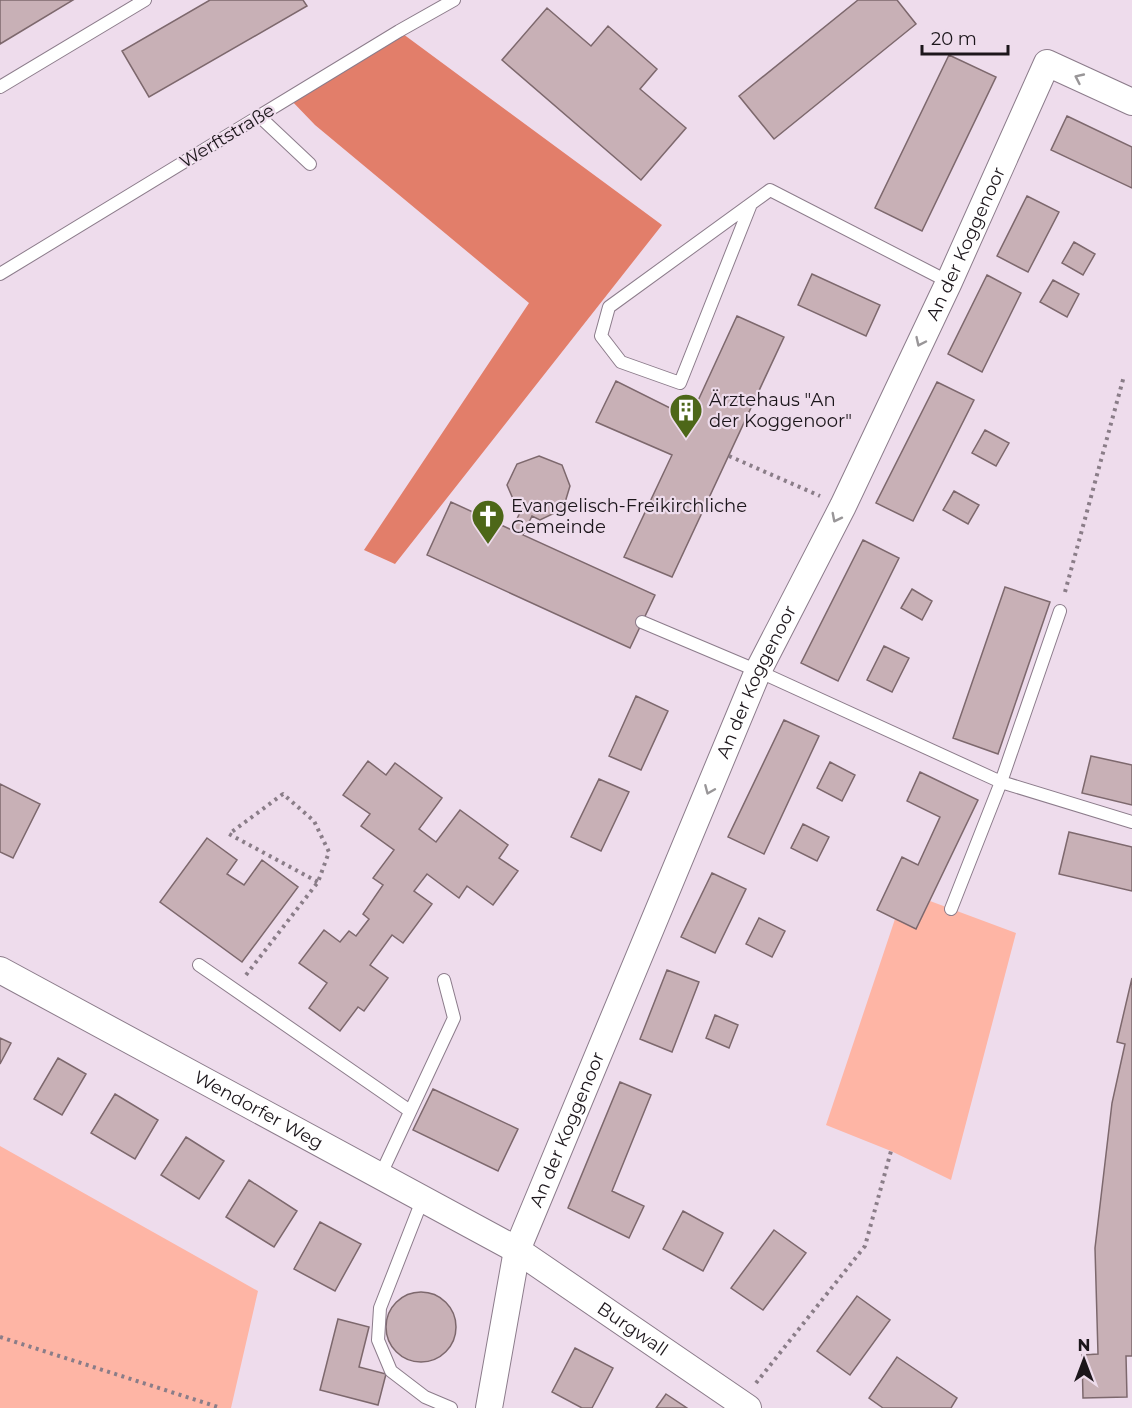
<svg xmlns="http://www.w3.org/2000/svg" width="1132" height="1408" font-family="Montserrat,sans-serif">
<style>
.green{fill:#feb5a5}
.forest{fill:#e27e6a}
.building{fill:#c8b0b6;stroke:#7d686d;stroke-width:1.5}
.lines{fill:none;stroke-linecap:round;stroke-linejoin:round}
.lane-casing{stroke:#8c7c8b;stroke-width:14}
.street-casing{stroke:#8c7c8b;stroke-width:28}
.path{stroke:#8a7d88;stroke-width:4;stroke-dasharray:3 4.5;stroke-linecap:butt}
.lane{stroke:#fff;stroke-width:12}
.street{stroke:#fff;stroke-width:26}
.oneway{stroke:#999698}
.labels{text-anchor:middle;stroke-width:4.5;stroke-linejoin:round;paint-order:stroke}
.street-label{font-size:18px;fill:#1c161b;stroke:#eedcec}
.poi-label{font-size:18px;fill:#1c161b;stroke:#eedcec;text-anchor:start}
</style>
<rect width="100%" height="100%" fill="#eedcec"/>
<path class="green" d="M930 901 1016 933 951 1180 891 1151 826 1125 895 919 916 929Z
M0 1146 258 1291 231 1408H0Z"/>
<path class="forest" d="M399 31 662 225 395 564 364 550 529 303 315 125 289 98Z"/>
<path class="building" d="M0 0H73L0 44Z
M210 0H303L307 6 149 97 122 51Z
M858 0H897L916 24 774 139 739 96Z
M547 8 591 46 608 26 657 69 640 89 686 128 641 180 502 60Z
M949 55 996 77 922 231 875 208Z
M1067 116 1132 147V188L1051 150Z
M1027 196 1059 212 1028 272 997 256Z
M1074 242 1095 254 1083 275 1062 263Z
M812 274 880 305 866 336 798 305Z
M987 275 1021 293 982 372 948 354Z
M1053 280 1079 294 1067 317 1040 302Z
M737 316 784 337 672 577 624 557 672 455 596 422 616 381 690 418Z
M937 382 974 400 913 521 876 503Z
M985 430 1009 443 996 466 972 453Z
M539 456 562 465 570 486 563 509 540 520 532 516 523 535 655 595 630 648 427 555 451 502 512 530 521 510 517 508 507 485 517 464Z
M954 491 979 505 968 524 943 510Z
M863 540 899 558 838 681 801 663Z
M1005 587 1050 602 998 754 953 738Z
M912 589 932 601 922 620 901 608Z
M884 646 909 658 892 692 867 680Z
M636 696 668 711 641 770 609 756Z
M784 720 819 736 764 854 728 837Z
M1091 756 1132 765V805L1082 793Z
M368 761 386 775 395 763 442 798 419 829 436 842 460 810 508 845 499 858 518 871 493 905 467 886 459 898 427 874 414 891 432 904 403 943 392 935 370 965 388 978 364 1011 358 1007 340 1031 309 1008 327 983 299 963 324 930 340 942 349 931 356 936 369 919 363 914 383 885 373 878 394 850 361 826 370 814 343 795Z
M830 762 855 775 842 801 817 788Z
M920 772 978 800 916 929 877 910 902 857 918 865 940 817 907 801Z
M599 779 629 792 601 851 571 837Z
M0 784 40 804 13 858 0 852Z
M803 824 829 837 817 861 791 848Z
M1069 832 1132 847V891L1059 874Z
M207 838 237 860 227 874 244 885 262 860 298 887 242 962 160 902Z
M712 873 746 889 715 953 681 937Z
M759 918 785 931 772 957 746 944Z
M667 970 699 982 672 1052 640 1039Z
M1132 978V1356H1126L1127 1397 1083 1398 1082 1355 1098 1354 1095 1248 1112 1103 1125 1044 1117 1042Z
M715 1015 738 1025 729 1048 706 1038Z
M0 1038 11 1043 0 1064Z
M58 1058 86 1074 62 1115 34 1099Z
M620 1082 651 1095 612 1191 644 1206 629 1238 568 1208Z
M433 1089 518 1129 498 1171 413 1130Z
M115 1094 158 1120 135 1159 91 1133Z
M186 1137 224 1161 199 1199 161 1175Z
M249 1180 297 1211 274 1247 226 1217Z
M683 1211 723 1233 703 1271 663 1249Z
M320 1222 361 1244 335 1291 294 1269Z
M774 1230 806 1253 763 1310 731 1288Z
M386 1327a35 35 0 1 1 70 0a35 35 0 1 1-70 0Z
M857 1296 890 1320 850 1375 817 1351Z
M338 1319 369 1327 359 1367 386 1374 378 1405 320 1390Z
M575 1348 613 1368 592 1408H582L552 1392Z
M897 1357 957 1398 951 1408H883L869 1398Z
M666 1394 687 1408H656Z"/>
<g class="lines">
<defs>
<path id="lane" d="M0 87 145 0
M259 116 310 164
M751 204 680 383 621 362 601 336 609 307 770 190 949 282
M0 274 399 31 454 0
M642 622 758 671 1001 782 1132 822
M951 909 1001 782 1060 611
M199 965 410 1111
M381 1174 454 1018 444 980
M423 1198 380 1308 378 1340 391 1371 425 1397 451 1408"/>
<g id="street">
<path id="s1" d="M0 970 517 1250 748 1408"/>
<path id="s2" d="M489 1408 517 1250 758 671 843 506 949 282 1047 63 1132 102"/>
</g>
</defs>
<use href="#lane" class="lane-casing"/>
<use href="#street" class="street-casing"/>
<path class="path" d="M729 456 820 496
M1065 592 1124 376
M246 975 318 882 329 852 314 821 283 794 229 834 318 882
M0 1337 221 1408
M756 1383 865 1246 891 1151"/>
<use href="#lane" class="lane"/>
<use href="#street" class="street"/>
</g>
<defs><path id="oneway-chevron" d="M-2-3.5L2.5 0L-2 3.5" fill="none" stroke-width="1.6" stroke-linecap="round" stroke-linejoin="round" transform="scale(1.5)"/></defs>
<g class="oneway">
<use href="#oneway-chevron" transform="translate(1079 78) rotate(-155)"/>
<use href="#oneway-chevron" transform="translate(920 342) rotate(115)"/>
<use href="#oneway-chevron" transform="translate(836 518) rotate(117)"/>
<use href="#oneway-chevron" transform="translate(709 790) rotate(113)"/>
</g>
<defs>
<symbol id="building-pin" viewBox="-11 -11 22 30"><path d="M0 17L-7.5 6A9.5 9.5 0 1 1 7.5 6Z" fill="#4d6718" stroke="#eedcec"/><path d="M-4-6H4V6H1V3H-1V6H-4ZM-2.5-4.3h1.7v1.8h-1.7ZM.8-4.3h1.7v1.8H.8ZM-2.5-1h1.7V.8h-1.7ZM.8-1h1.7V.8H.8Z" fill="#fff"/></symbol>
<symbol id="church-pin" viewBox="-11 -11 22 30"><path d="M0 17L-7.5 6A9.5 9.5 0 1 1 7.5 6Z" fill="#4d6718" stroke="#eedcec"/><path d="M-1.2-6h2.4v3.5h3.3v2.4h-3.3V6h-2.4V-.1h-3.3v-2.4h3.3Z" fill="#fff"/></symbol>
</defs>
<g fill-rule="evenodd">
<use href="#building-pin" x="667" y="391" width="38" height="52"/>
<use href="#church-pin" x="469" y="497" width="38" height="52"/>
</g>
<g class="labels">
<g class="street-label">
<text transform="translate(227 136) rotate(-31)" y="6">Werftstraße</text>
<text dy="6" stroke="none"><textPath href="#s2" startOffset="1263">An der Koggenoor</textPath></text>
<text dy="6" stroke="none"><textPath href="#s2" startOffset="777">An der Koggenoor</textPath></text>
<text dy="6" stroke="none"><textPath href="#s1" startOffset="294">Wendorfer Weg</textPath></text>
<text dy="6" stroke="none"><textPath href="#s2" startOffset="291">An der Koggenoor</textPath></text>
<text dy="6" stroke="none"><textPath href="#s1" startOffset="728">Burgwall</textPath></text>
</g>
<g class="poi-label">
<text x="709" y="406">Ärztehaus "An<tspan x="709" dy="21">der Koggenoor"</tspan></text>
<text x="511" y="512">Evangelisch-Freikirchliche<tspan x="511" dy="21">Gemeinde</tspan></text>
</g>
</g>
<g transform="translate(1084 1360)" stroke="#eedcec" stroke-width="4.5" paint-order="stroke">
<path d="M0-4.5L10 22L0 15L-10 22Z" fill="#1c161b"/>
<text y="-9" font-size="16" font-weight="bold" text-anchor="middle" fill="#1c161b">N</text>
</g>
<path d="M922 45v9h86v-9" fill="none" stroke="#1c161b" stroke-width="3"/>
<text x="931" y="45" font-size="18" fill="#1c161b" stroke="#eedcec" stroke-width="4.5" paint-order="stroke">20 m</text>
</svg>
